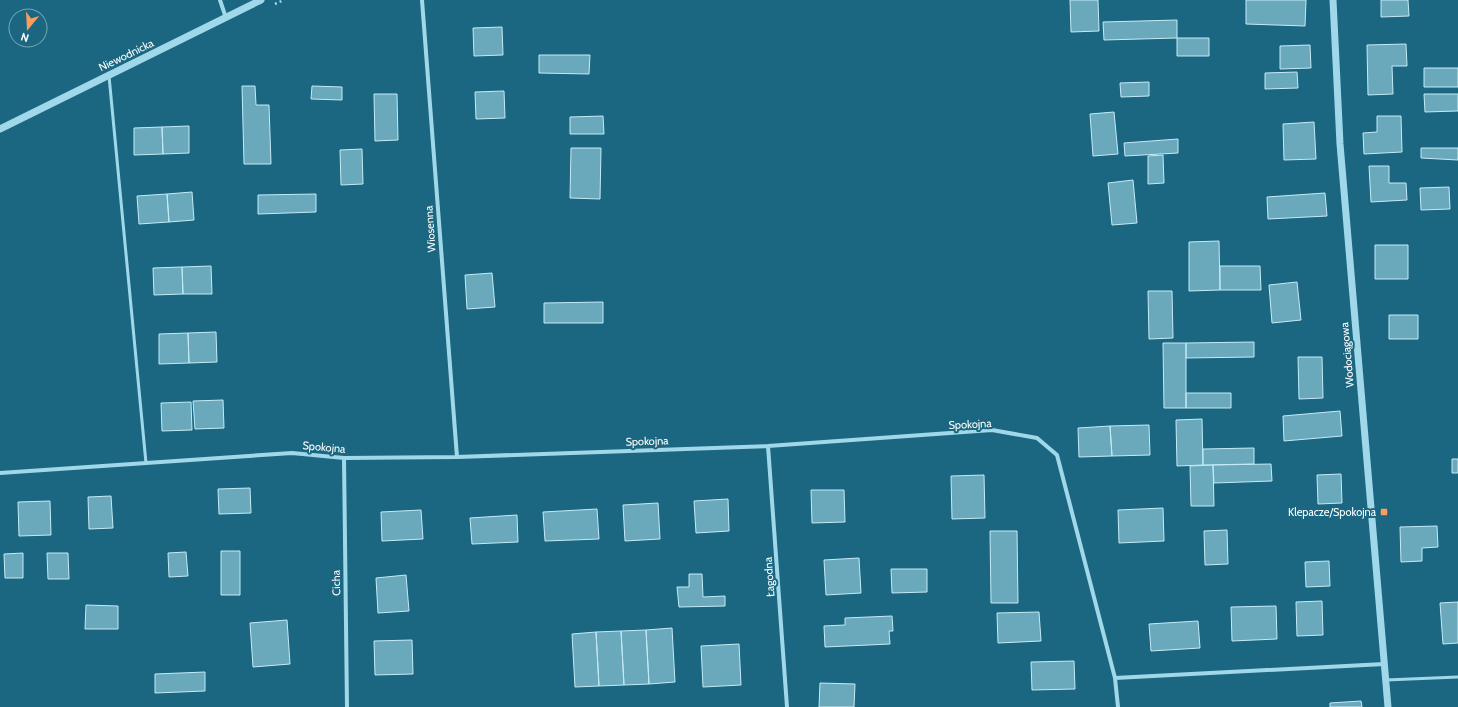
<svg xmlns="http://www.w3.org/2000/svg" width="1458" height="707" font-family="Cabin,sans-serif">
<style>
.building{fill:#6aa8bc;stroke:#c4ebf7}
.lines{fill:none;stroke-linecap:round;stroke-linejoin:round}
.path{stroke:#a0d8ea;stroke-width:2.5;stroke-dasharray:2 3;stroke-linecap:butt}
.service{stroke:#a0d8ea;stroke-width:3}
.minor{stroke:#a0d8ea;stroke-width:4}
.tertiary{stroke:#a0d8ea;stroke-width:7}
.poi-dot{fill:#fb9d5d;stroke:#1b6781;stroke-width:1.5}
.labels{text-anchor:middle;stroke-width:4;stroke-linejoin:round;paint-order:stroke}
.street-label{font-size:11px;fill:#fff;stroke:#1b6781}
.poi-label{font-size:11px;fill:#fff;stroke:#1b6781;text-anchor:end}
</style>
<rect width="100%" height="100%" fill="#1b6781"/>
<path class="building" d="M1070 0H1098L1099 31 1071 32Z
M1246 0H1306L1305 26 1246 24Z
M1381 0H1408L1409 16 1381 17Z
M1177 20V38L1104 40 1103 22Z
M502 27 503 55 474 56 473 28Z
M1177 38H1209V56H1177Z
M1406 44 1407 66H1392L1393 94 1368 95 1367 45Z
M1310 45 1311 68 1280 69V46Z
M539 55H590L589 74 539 73Z
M1424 68H1458V87H1424Z
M1297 72 1298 88 1265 89V73Z
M1149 82V96L1121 97 1120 83Z
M242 86H255L256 105H269L271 164H244Z
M312 86 342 87V100L311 99Z
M504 91 505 118 476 119 475 92Z
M374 94H397L398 140 375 141Z
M1424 94H1458V111L1425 112Z
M1114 112 1118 154 1093 156 1090 114Z
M603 116 604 134H570V117Z
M1377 116H1401L1402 152 1364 154 1363 133 1377 132Z
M1314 122 1316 159 1284 160 1283 124Z
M189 126V153L163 154 162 127Z
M162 127 163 154 134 155V128Z
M1178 139V153L1125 156 1124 143Z
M571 148H601L600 199 570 198Z
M1421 148H1458V160L1421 158Z
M362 149 363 184 341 185 340 150Z
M1163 155 1164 183 1148 184V156Z
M1369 166H1389V183H1406L1407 200 1371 202Z
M1133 180 1137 223 1112 225 1108 183Z
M1449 187 1450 209 1421 210 1420 188Z
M192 192 194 220 169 222 167 194Z
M1325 193 1327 216 1268 219 1267 197Z
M167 194 169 222 139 224 137 196Z
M316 194V212L258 214V195Z
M1219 241 1220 290 1189 291V242Z
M1375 245H1408V279H1375Z
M211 266 212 294H183L182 267Z
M1220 266H1260L1261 290H1220Z
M182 267 183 294 154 295 153 268Z
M492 273 495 307 467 309 465 275Z
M1297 282 1301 320 1272 323 1269 285Z
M1148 291H1172L1173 338 1149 339Z
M603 302V323H544V303Z
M1389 315H1418V339H1389Z
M216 332 217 362 189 363 188 333Z
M188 333 189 363 159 364V334Z
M1254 342V357L1186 358V343Z
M1163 343H1186V408H1164Z
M1298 357H1322L1323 398 1299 399Z
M1186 393H1231V408H1186Z
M223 400 224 428 195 429 193 401Z
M191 402 192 430 162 431 161 403Z
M1340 411 1342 436 1284 441 1283 416Z
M1202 419 1203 465 1177 466 1176 420Z
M1149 425 1150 455 1112 456 1110 426Z
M1110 426 1112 456 1079 457 1078 428Z
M1254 448V464L1203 465V449Z
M1452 459H1458V473H1452Z
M1271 464 1272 481 1214 483 1213 465Z
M1213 465 1214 506H1191L1190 466Z
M1341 474 1342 503 1318 504 1317 475Z
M984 475 985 518 952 519 951 476Z
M250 488 251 513 219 514 218 489Z
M811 490H844L845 522 812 523Z
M111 496 113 528 89 529 88 497Z
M728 499 729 531 696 533 694 501Z
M50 501 51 535 19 536 18 502Z
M658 503 660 539 625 541 623 505Z
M1163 508 1164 541 1119 543 1118 510Z
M597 509 599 539 545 541 543 512Z
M421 510 423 539 382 541 381 512Z
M517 515 518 542 472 544 470 518Z
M1437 526 1438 547 1422 548V561L1401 562 1400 527Z
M1227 530 1228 564 1205 565 1204 531Z
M990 531H1017L1018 603H991Z
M221 551H240V595H221Z
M186 552 188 576 169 577 168 553Z
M23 553V578H5L4 554Z
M47 553H68L69 579H48Z
M859 558 861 593 826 595 824 560Z
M1329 561 1330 586 1306 587 1305 562Z
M891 569H927V592L892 593Z
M689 574H702L703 597 725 596V606L679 607 677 587H689Z
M406 575 409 611 378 613 376 578Z
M1322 601 1323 635 1297 636 1296 602Z
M1458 602V643L1443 644 1440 603Z
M86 605 118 606V629H85Z
M1276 606 1277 639 1232 641 1231 607Z
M1039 612 1041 641 998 643 997 613Z
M892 616 893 631H889L890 644 825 647 824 626 845 625V618Z
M287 620 290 664 253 667 250 623Z
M1198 621 1200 648 1151 651 1149 624Z
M672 628 675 682 649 684 646 630Z
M646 630 649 684 624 685 621 631Z
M621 631 624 685 599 686 596 632Z
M596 632 599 686 575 687 572 634Z
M412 640 413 674 375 675 374 641Z
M739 644 741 685 703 687 701 646Z
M1074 661 1075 689 1032 690 1031 662Z
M205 672V691L155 693V674Z
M820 683 855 684 854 707H819Z
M1361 701 1362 707H1330V703Z"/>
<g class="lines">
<path class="path" d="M275 4 284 0"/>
<path class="service" d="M109 76 146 463
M1386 680 1458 677"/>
<path class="minor" d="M220 0 226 18
M422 0 457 457
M768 446 787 707
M344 458 347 707
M0 473 292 453 344 458 457 457 768 446 992 430 1037 438 1057 455 1115 678 1118 707
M1115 678 1384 664"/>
<path class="tertiary" d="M1333 0 1340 144 1388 707
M0 129 261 0"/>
</g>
<rect class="poi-dot" x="1380" y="508" width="8" height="8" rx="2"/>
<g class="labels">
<g class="street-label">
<text transform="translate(126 55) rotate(-26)" y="4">Niewodnicka</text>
<text transform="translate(430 229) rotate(-94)" y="4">Wiosenna</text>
<text transform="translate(1347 355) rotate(-95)" y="4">Wodociągowa</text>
<text transform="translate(970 424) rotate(-3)" y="4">Spokojna</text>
<text transform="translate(647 441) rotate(-2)" y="4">Spokojna</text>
<text transform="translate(324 447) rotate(5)" y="4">Spokojna</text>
<text transform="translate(769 577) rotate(-94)" y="4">Łagodna</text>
<text transform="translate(336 583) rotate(-91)" y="4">Cicha</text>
</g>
<g class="poi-label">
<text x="1376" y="516">Klepacze/Spokojna</text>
</g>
</g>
<g transform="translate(28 28) rotate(198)"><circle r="19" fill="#1b6781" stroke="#76a4b3"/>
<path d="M0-3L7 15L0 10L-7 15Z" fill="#fb9d5d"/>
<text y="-6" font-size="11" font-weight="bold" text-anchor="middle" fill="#ffffff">N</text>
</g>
</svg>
